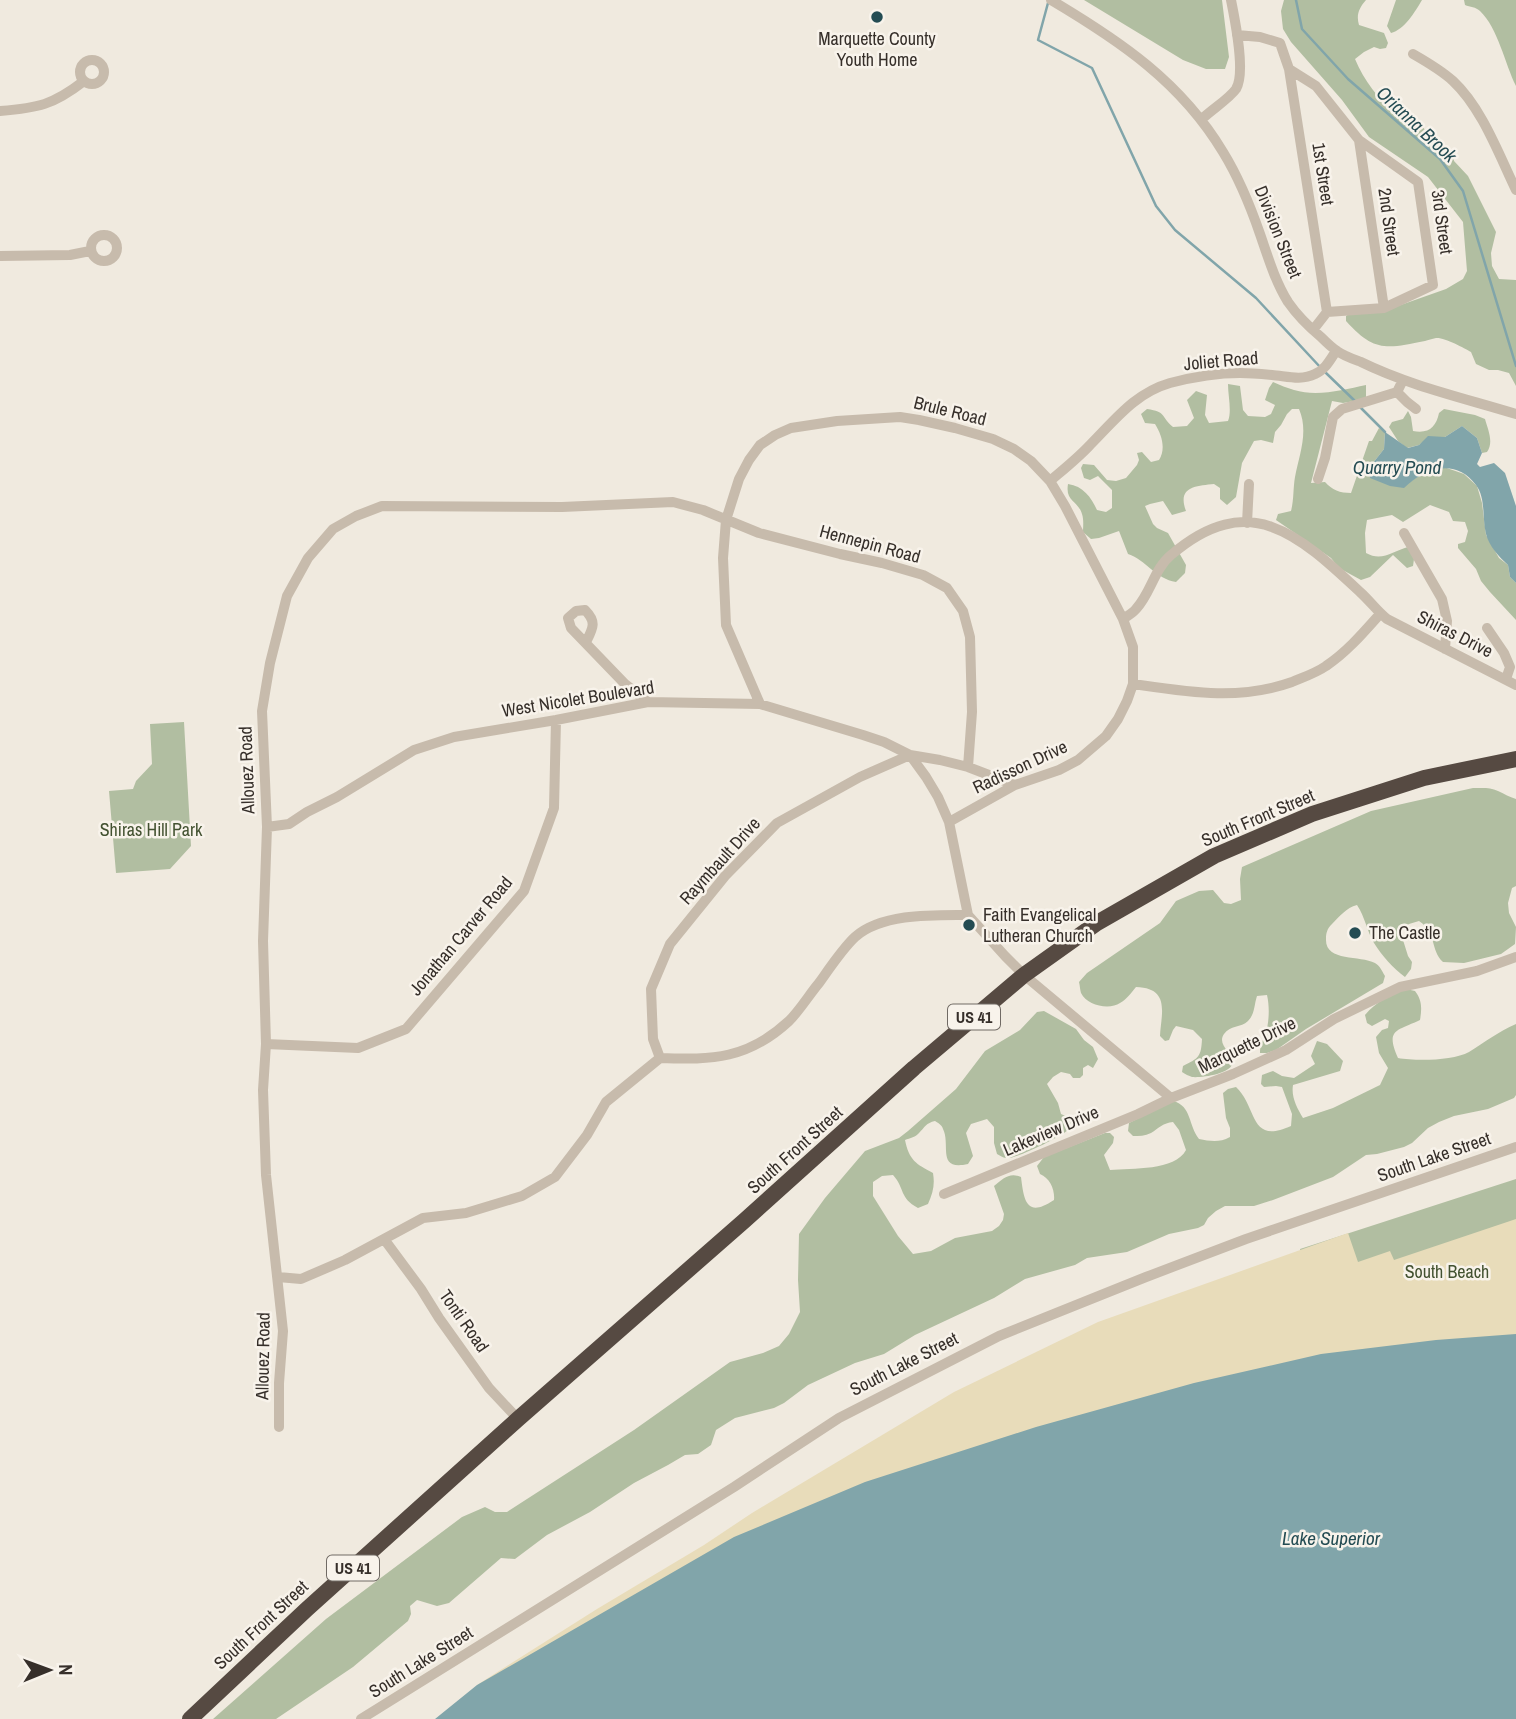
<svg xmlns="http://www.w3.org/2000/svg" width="1516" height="1719" font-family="'Archivo Narrow',sans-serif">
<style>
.green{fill:#b1bea1}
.sand{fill:#e8dcba}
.water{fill:#81a5aa}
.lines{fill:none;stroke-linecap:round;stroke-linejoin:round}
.stream{stroke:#81a5aa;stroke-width:2.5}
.minor{stroke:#c7bbac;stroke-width:10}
.highway{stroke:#564a42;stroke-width:16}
.poi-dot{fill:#244c53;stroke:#f8f3eb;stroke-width:2.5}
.labels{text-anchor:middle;stroke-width:5;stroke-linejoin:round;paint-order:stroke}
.shield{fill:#f8f3eb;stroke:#706a64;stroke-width:2}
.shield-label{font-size:16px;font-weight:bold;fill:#362f2a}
.poi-label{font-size:18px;fill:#362f2a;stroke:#f8f3eb;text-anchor:start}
.street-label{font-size:18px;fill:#362f2a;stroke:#f8f3eb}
.park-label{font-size:18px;fill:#435231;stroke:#f8f3eb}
.water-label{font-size:19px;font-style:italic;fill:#244c53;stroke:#f8f3eb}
</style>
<rect width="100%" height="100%" fill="#f0eadf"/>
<path class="green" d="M1084 0H1222L1229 57 1225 69H1206L1183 60Z
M1284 0H1366C1359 8 1356 15 1359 25L1384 33 1388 43 1386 48 1380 49 1374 47 1364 52 1355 59C1364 81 1379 98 1394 115 1425 113 1420 131 1438 146 1443 149 1448 149 1453 152L1454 161 1468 176 1496 232 1491 253 1492 266 1499 279 1516 280V386L1509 373 1498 370H1489L1476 364 1471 352C1464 348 1444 337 1436 338 1432 339 1428 340 1425 341 1386 349 1374 352 1346 321V316L1352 312 1378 313 1446 289 1463 279 1467 271 1463 222 1428 177 1369 137 1342 100 1291 42 1283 29 1281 11Z
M1396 0H1422C1415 12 1404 30 1391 33L1387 26Z
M1464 0H1516V86C1505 64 1498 28 1480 11 1476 7 1470 7 1465 5Z
M1273 382C1280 385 1287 388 1294 390 1317 397 1343 390 1366 385V399L1343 403 1332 401 1311 483 1325 482C1332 490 1340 493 1351 493L1369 441H1372L1379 428 1385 432 1384 449 1369 468 1410 482 1423 473 1444 467 1464 474 1477 486 1482 503 1486 535 1499 558 1508 565 1510 577 1516 583V620L1490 592 1481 581 1476 569 1458 548V544L1465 542 1468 531 1465 522 1453 521 1449 512 1430 505 1403 522 1392 515 1367 520 1365 533 1366 553C1382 562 1393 551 1408 547L1414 559 1413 566 1407 568 1393 555 1370 577 1361 580 1339 568 1331 558 1276 520 1278 514 1291 511C1294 500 1293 488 1295 477 1299 455 1309 432 1299 409H1292L1287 414 1281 425 1275 432 1273 443 1261 440 1254 441 1242 463 1236 497 1227 505 1220 499V488L1214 484C1195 486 1177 487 1186 511L1172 515 1163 501 1150 504 1145 506 1153 524 1157 528 1168 533 1186 565 1185 573 1176 582C1156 579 1146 560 1128 554L1119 531 1099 538 1091 539 1083 532C1083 527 1084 520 1082 514 1078 500 1065 502 1068 484 1083 486 1091 497 1097 510L1106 512 1112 508V490L1098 476 1090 480 1084 478 1081 468 1083 464 1094 465 1107 480 1116 481 1126 478 1137 465 1139 460 1137 453 1142 452 1151 462 1159 460C1166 449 1162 435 1155 424L1145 423 1141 414 1147 409C1167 412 1160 416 1173 427L1187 426 1194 418 1187 400 1196 391 1207 395 1205 415 1209 423 1228 421C1232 411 1228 396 1228 384L1240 386 1243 410 1248 416 1265 417 1271 414 1275 405 1265 400 1269 388Z
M1444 409 1475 415 1485 419C1488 430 1494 442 1487 452L1482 453 1477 438 1462 426 1445 437H1429L1419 445 1407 448 1398 441 1389 427 1392 422 1403 419 1408 411 1411 417 1413 431C1429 434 1436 427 1439 413Z
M184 722 191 846 170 869 116 873 109 791 133 789 136 781 152 764 150 724Z
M1473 788C1482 788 1490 787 1498 791 1505 794 1509 797 1516 799V886L1512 888 1508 903 1509 913 1516 927 1515 944 1501 954 1464 963 1443 962C1430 950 1437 932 1419 921L1409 924 1402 929 1403 940 1408 956 1412 962 1411 969 1405 977C1393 968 1382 956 1374 943 1367 931 1365 917 1357 905 1346 908 1340 916 1332 924 1327 929 1326 933 1326 939 1325 962 1360 955 1375 963 1380 966 1382 971 1385 976L1383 983 1306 1029 1276 1050 1267 1053H1260C1260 1046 1262 1042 1265 1036 1269 1024 1270 1008 1267 995L1257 996C1254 1005 1255 1014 1248 1021 1241 1028 1230 1025 1224 1034 1216 1046 1235 1053 1232 1064 1230 1074 1201 1078 1192 1077 1189 1076 1185 1074 1182 1072L1183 1066C1199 1058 1201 1057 1202 1039L1193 1030 1176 1026 1173 1030 1169 1040 1165 1041 1160 1036C1161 1014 1171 988 1136 987 1131 993 1127 999 1120 1003 1110 1010 1087 1006 1081 993 1080 990 1080 986 1079 982L1087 973 1160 923 1176 901 1199 891 1213 890 1224 903 1231 904 1241 900 1240 879 1242 867 1371 811Z
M1406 989 1415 991C1422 1000 1422 1008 1420 1020 1397 1031 1385 1029 1398 1058 1415 1061 1453 1061 1469 1052 1485 1042 1498 1032 1516 1024V1095L1514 1098 1488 1109 1454 1116 1439 1122 1428 1128 1412 1143 1404 1147 1377 1154 1366 1155 1333 1177 1273 1200 1254 1206H1225L1216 1211 1208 1218 1204 1225 1198 1228 1169 1234 1127 1252 1087 1258 1075 1265 1025 1279 994 1298 915 1335 884 1354 855 1363 808 1385 784 1403 774 1408 735 1418 716 1430 711 1445 698 1454 685 1455 668 1465 634 1483 590 1512 547 1535 515 1559 501 1558 449 1603 437 1606 417 1600 410 1606 411 1614 408 1621 353 1667 276 1719H213L326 1619 462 1517 485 1507 495 1512H507L634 1430 730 1362 763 1353 779 1346 789 1334 800 1312 798 1280 799 1234 825 1198 865 1151 899 1138 908 1131 956 1089 985 1051 1020 1030 1037 1012 1044 1011 1076 1029 1084 1040 1093 1047 1098 1059 1093 1068 1088 1065 1083 1068V1075L1080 1078H1073L1070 1074 1061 1072 1053 1077 1047 1084 1058 1103 1061 1114 1070 1118C1071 1124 1072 1124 1069 1129 1063 1136 1016 1159 1007 1158 1003 1158 1001 1156 997 1154L994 1143V1127L987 1119 971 1124 966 1133 973 1156 968 1164C936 1171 951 1145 943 1129 942 1125 938 1123 935 1121 926 1123 925 1127 919 1133 916 1137 910 1138 905 1140 909 1160 916 1164 933 1173 935 1185 933 1193 928 1204L918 1208C899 1198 905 1188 893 1175L882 1176 873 1182V1196L898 1236 913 1254 931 1251 955 1238 992 1231 999 1226 1003 1220 1004 1214 994 1186C1003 1179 1009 1172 1021 1177 1024 1202 1027 1218 1054 1200 1055 1190 1050 1178 1040 1174L1037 1166 1044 1157 1105 1133H1110L1114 1137 1113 1143 1104 1155 1110 1170C1132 1168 1175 1171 1186 1150L1179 1130 1173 1122C1163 1123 1159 1128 1151 1133 1145 1136 1139 1136 1133 1136L1128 1131 1129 1123 1173 1101C1192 1106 1188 1125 1199 1139 1210 1141 1219 1143 1230 1137V1128L1226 1118 1223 1093 1228 1089 1236 1087C1258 1108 1249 1145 1291 1126L1292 1114 1282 1087 1276 1086 1264 1087 1261 1084 1262 1075 1273 1071 1282 1076 1294 1078 1315 1064 1311 1056 1317 1041 1327 1044 1343 1061 1340 1071 1293 1085C1291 1097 1297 1108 1303 1118L1333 1108 1380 1085 1388 1068 1379 1053 1376 1037 1382 1030 1388 1028 1389 1021 1385 1019 1372 1026 1367 1023 1365 1015C1376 1002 1390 994 1406 989Z
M1516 1179V1334L1321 1354 1300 1249Z"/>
<path class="sand" d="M1516 1219V1462L477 1685 597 1609 704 1545 752 1513 954 1392 1098 1322 1348 1233 1358 1262 1390 1251 1394 1260Z"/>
<path class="water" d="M1462 426 1477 438 1482 453 1477 464 1480 467 1494 463 1505 473 1516 506V583L1510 577 1508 565C1499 557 1489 546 1486 534 1482 518 1486 498 1476 485 1456 457 1424 468 1404 488L1390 486 1370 478 1369 468 1384 449 1385 432 1408 448 1419 445 1428 436 1445 437Z
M1516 1334V1719H435L477 1685 734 1537 865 1482 1036 1427 1194 1383 1321 1354 1436 1340Z"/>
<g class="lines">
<path class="stream" d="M1296 0 1302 29 1348 79 1440 159 1463 191 1516 366
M1048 3 1038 40 1092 68 1156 206 1175 230 1256 298 1321 368
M1326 373 1356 402
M1360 407 1385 432"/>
<path class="minor" d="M1051 0C1120 41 1181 82 1223 152 1239 178 1250 205 1260 234 1268 257 1275 281 1288 302 1297 315 1309 327 1321 337 1326 342 1331 347 1337 351 1344 356 1353 359 1361 362 1410 386 1464 398 1516 414
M1237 35 1260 37 1280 43 1289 69 1327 312
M1413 54C1427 62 1441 70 1453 81 1482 108 1499 155 1516 190
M80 72a12 12 0 1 1 24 0a12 12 0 1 1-24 0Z
M1289 69 1316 86 1359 140 1418 182 1433 285 1384 308 1327 312 1313 330
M0 111C38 108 53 105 84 81
M1202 119C1211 110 1229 99 1236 89 1246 73 1235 20 1231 0
M1359 140 1384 308
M91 248a13 13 0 1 1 26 0a13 13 0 1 1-26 0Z
M0 256 70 255 90 251
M1397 392 1407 402 1416 409
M1318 479 1325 458 1333 417 1342 409 1397 392 1403 380
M1050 481C1064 469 1078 458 1090 445 1115 420 1135 393 1170 383 1193 377 1217 373 1240 373 1250 373 1261 374 1272 375 1286 376 1301 381 1315 374 1325 370 1330 360 1336 351
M1247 523 1249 484
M1404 533 1442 599 1447 621 1445 649
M1487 628 1504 653 1510 667 1506 679
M586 642C593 628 597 622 585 610L576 611 568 618 571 628 625 684 648 702
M1133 684C1188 692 1239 701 1292 682 1304 677 1316 673 1326 666 1347 652 1364 632 1380 614
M760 704 726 625 723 558 726 520 739 479 749 460 760 445 775 435 791 428 837 421 900 417 919 420 955 428 993 439 1014 449 1031 461 1050 481 1065 506 1123 619
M949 822 1015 785 1059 770 1078 760 1106 736 1118 719 1127 701 1133 684V647L1123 619C1127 616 1133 613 1136 609 1151 593 1154 569 1171 555 1249 488 1299 535 1360 592 1370 601 1377 611 1387 619L1516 685
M267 827 289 824 307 812 337 797 414 750 454 737 556 720 648 702 760 704 863 735 884 742 910 755 926 777 938 797 949 822 968 915 1005 956 1024 975 1171 1098
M266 1044 358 1048 406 1029 524 891 554 808 556 720
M660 1058 653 1039 651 989 670 944 725 876 777 823 860 777 910 755 940 760 968 767 1015 785
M944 1194 1138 1114 1171 1098 1233 1074 1286 1050 1334 1019 1400 987 1477 971 1516 957
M384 1239 421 1289 439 1318 489 1388 518 1419
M278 1277 301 1279 345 1260 423 1218 466 1213 522 1196 555 1177 587 1135 606 1102 660 1058C713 1060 748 1059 789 1021 800 1010 809 995 819 983 829 969 843 948 855 937 882 913 934 915 968 915
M279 1427V1383L283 1331 266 1175 263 1090 266 1044 263 941 267 827 262 711 270 663 287 596 308 558 333 529 356 516 382 506 562 507 673 502 703 510 759 533 840 554 882 563 923 575 947 588 963 611 970 637 972 712 968 767
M361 1719 734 1487 839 1418 999 1336 1146 1277 1246 1239 1516 1147"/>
<path class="highway" d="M190 1719 307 1609 518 1419 744 1221 914 1068 1024 975 1097 923 1214 856 1312 814 1424 778 1516 759"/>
</g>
<g class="poi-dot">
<circle cx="877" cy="17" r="7"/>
<circle cx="969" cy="925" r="7"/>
<circle cx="1355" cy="933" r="7"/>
</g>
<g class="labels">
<g class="shield">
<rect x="948" y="1004.5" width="52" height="25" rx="5"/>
<rect x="327" y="1555.5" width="52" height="25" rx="5"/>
</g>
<g class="shield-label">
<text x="974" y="1023">US 41</text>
<text x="353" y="1574">US 41</text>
</g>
<g class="poi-label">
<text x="877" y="45" text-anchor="middle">Marquette County<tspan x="877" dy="21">Youth Home</tspan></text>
<text x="983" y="921">Faith Evangelical<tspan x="983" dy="21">Lutheran Church</tspan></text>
<text x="1369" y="939">The Castle</text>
</g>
<g class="street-label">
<text transform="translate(1323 174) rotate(81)" y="6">1st Street</text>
<text transform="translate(1389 222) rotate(82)" y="6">2nd Street</text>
<text transform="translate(1442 222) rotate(82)" y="6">3rd Street</text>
<text transform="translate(1278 232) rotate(68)" y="6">Division Street</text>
<text transform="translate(1221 361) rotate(-5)" y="6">Joliet Road</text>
<text transform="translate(950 411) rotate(14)" y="6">Brule Road</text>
<text transform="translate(870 544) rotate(15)" y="6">Hennepin Road</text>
<text transform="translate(1455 634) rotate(27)" y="6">Shiras Drive</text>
<text transform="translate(578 699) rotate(-9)" y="6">West Nicolet Boulevard</text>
<text transform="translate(1020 767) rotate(-25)" y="6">Radisson Drive</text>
<text transform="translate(247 770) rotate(-92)" y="6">Allouez Road</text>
<text transform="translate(1258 818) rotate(-23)" y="6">South Front Street</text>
<text transform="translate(720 861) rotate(-48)" y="6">Raymbault Drive</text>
<text transform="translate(461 936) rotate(-50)" y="6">Jonathan Carver Road</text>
<text transform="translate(1247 1045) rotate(-26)" y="6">Marquette Drive</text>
<text transform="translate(1051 1131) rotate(-23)" y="6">Lakeview Drive</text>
<text transform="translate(795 1150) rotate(-42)" y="6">South Front Street</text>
<text transform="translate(1434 1157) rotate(-19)" y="6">South Lake Street</text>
<text transform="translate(464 1321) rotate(55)" y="6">Tonti Road</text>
<text transform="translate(263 1356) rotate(-89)" y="6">Allouez Road</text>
<text transform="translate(904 1364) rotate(-27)" y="6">South Lake Street</text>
<text transform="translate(261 1625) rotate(-43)" y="6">South Front Street</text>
<text transform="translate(421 1662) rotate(-32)" y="6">South Lake Street</text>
</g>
<g class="park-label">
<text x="151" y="836">Shiras Hill Park</text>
<text x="1447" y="1278">South Beach</text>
</g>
<g class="water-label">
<text transform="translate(1417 124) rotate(43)" y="7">Orianna Brook</text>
<text x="1397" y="474">Quarry Pond</text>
<text x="1331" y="1545">Lake Superior</text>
</g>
</g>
<g transform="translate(49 1670) rotate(89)" stroke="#f8f3eb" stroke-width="5" paint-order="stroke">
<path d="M0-5L12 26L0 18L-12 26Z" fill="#362f2a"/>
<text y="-10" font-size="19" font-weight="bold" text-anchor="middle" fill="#362f2a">N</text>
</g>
</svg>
